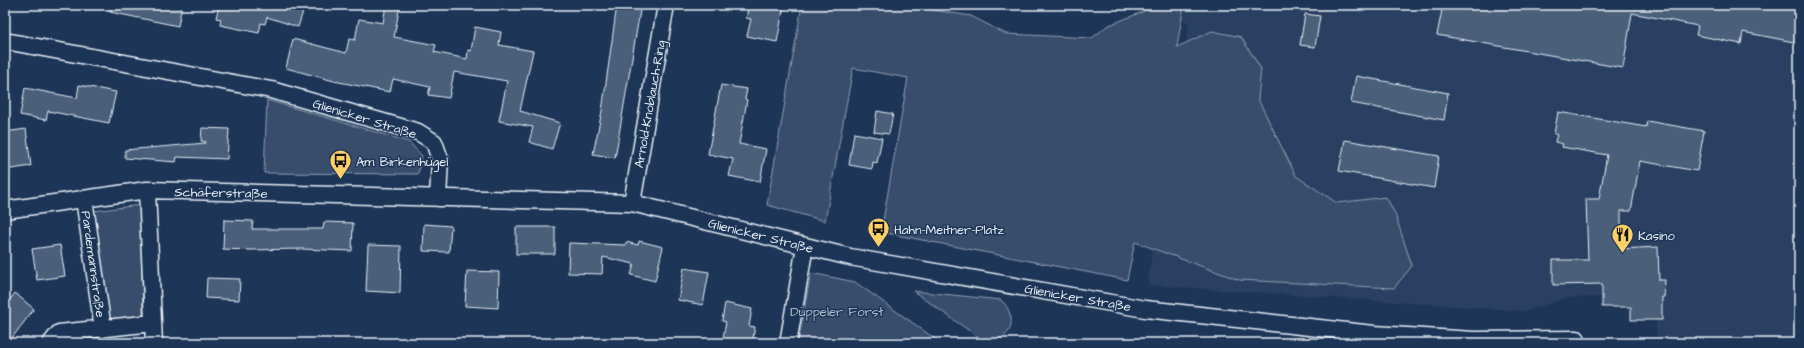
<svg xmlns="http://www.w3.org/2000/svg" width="1804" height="348" font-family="'Architects Daughter',sans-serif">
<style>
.built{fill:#2a4162}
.green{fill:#374d6c;stroke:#909fb2}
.building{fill:#495e7a;stroke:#e8f1f8}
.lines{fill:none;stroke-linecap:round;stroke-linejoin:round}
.minor-casing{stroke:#e8f1f8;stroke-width:19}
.minor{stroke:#1d3557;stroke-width:16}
.labels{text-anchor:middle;stroke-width:3;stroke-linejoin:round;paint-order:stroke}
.street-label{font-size:13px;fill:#e8f1f8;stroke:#1d3557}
.poi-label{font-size:13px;fill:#e8f1f8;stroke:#1d3557;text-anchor:start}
.park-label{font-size:13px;fill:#b3c0ce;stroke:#1d3557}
</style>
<rect width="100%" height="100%" fill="#1d3557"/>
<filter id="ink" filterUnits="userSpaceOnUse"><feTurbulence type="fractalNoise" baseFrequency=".025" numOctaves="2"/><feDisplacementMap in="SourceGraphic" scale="8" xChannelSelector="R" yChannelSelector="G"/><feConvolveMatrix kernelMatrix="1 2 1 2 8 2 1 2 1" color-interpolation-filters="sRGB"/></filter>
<g filter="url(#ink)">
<path class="built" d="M1110 5H1799V343H1657L1656 320H1631V307H1602V297L1567 298 1526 311 1148 285 1156 218 1189 22Z"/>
<path class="green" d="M802 5H921V8L971 16 1006 34 1092 38 1107 26 1147 10 1139 5H1184L1177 47 1212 31 1241 37 1261 69 1258 99 1296 176 1337 203 1386 197 1395 214 1412 266 1394 288 1239 280 1135 242 1127 280 881 232 908 78 853 68 825 221 767 205Z
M267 100 409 142 422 156 418 174 264 173Z
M140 205 143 315 110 321 94 211Z
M811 273 855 282 941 343H798Z
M913 291 1001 300C1012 310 1017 330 1001 338 995 341 988 340 981 339Z"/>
<path class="building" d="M110 5H182L178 26 110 12Z
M219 5H305L298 27 267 17 265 24 261 23 259 33 220 25 221 19 216 18Z
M386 5H400L394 37 436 45 434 52 467 59 468 50 471 51 475 27 501 32 499 45 533 51 520 111 560 123 552 149 529 142 533 127 499 121 507 81 454 72 449 98 428 95 430 87 393 79 390 92 334 81 286 68 293 39 346 53 349 39 355 40 359 19 383 23Z
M617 5H641L615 158 593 154 602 111Z
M749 5H784L777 42 747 36 751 19 746 18Z
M1443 5H1799V43L1743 32 1741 44 1696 35 1698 26 1632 13 1623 68 1437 35Z
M1305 14 1320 16 1315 47 1300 45Z
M1356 76 1448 93 1444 120 1351 103Z
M79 85 116 92 109 123 48 111 46 120 20 115 25 88 77 98Z
M721 85 747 89 745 99 747 100 739 144 766 149 760 182 729 176 733 159 708 154Z
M877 111 893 114 889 134 874 132Z
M1558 112 1646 127 1647 121 1704 131 1697 171 1640 161 1631 211H1621V249L1658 247 1659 280H1665L1664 297H1662V320H1631V307H1602V284L1553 285V260H1588L1586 199H1599L1607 155 1562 147 1563 144 1555 142 1557 134H1554Z
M202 128 229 129 227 159 177 157 176 162 125 158V150L206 143V142L201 141Z
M26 129 31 166 5 170V132Z
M854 133 882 138 877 163 873 162 872 169 849 165Z
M1345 140 1439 156 1434 188 1339 171Z
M224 220 253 221 252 229H323L324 222 353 223 352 251 302 249 251 250 223 249Z
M424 224 451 226 449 252 423 251Z
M516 227H555V254H516Z
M639 241 663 247 655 281 631 275 634 264 603 257 602 274 568 273 569 243 626 245V242L638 245Z
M60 245 65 276 37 280 32 249Z
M368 245 401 246 400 293 366 291Z
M684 268 709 272 703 305 678 300Z
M467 271 499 272 498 308 465 306Z
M207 278 240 279 239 300 206 298Z
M15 293 34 309 8 343H5V306Z
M725 303 752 309 749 326 755 327 752 343H722L726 322 722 321Z"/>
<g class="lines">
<defs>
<path id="minor" d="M5 41 271 90 418 132 434 142 440 159 438 198
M147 190 154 343
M84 199 103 329
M632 203 666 5
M5 210 147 190 632 203 850 257 1145 309 1374 334 1474 340 1577 339
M51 343 59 333 153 323
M788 343 805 246"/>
</defs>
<use href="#minor" class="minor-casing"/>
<use href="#minor" class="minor"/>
</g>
</g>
<defs>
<symbol id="bus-pin" viewBox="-11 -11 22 30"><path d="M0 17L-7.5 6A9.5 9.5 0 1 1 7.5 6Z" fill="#ffd166" stroke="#1d3557"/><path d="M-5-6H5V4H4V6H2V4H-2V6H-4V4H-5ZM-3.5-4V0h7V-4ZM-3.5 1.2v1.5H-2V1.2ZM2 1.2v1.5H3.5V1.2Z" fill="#111"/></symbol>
<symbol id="restaurant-pin" viewBox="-11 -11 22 30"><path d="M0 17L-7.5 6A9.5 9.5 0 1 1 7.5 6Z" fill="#ffd166" stroke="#1d3557"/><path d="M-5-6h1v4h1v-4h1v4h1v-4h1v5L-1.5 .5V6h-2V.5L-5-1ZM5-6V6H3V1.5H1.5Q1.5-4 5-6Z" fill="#111"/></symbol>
</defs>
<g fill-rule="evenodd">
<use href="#bus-pin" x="328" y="148" width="25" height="34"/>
<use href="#bus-pin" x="866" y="216" width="25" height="34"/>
<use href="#restaurant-pin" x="1610" y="222" width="25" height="34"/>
</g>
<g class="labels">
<g class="street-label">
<text transform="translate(649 104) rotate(-80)" y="5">Arnold-Knoblauch-Ring</text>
<text transform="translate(365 118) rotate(17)" y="5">Glienicker Straße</text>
<text transform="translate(221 192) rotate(1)" y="5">Schäferstraße</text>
<text transform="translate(761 235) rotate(14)" y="5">Glienicker Straße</text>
<text transform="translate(94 264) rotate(82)" y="5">Pardemannstraße</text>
<text transform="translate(1078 297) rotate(10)" y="5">Glienicker Straße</text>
</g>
<g class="poi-label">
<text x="356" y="166">Am Birkenhügel</text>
<text x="894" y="234">Hahn-Meitner-Platz</text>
<text x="1638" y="240">Kasino</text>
</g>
<g class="park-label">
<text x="837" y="316">Düppeler Forst</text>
</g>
</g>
<rect width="1804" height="348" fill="none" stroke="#1d3557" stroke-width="20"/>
<rect x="10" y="10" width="1784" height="328" fill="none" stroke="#e8f1f8" stroke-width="1.5" filter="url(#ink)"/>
</svg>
